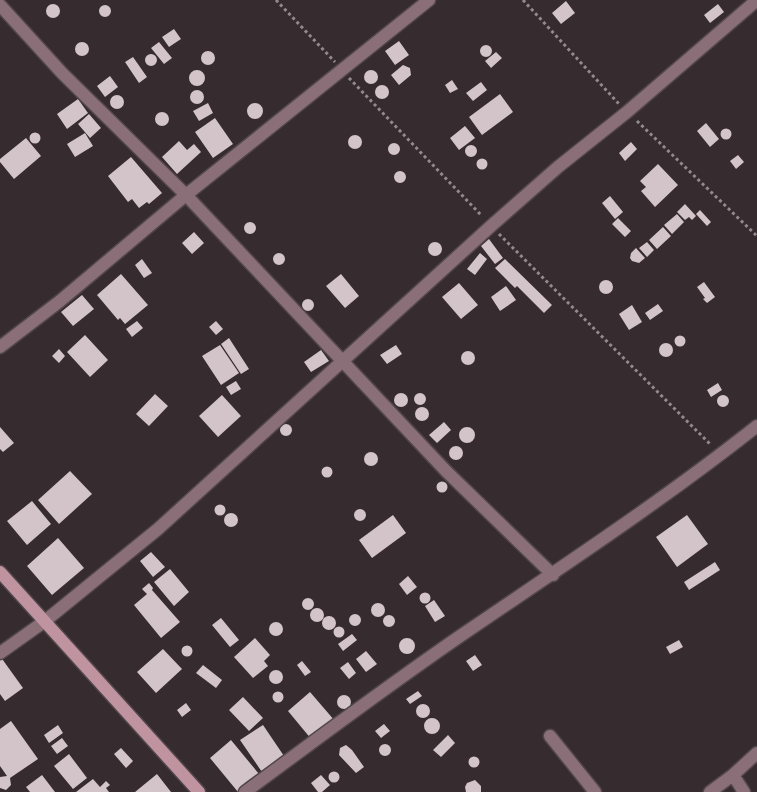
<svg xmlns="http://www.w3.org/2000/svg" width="757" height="792" font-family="Cabin,sans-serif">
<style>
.building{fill:#d2c4c8}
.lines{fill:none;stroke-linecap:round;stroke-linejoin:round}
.street-casing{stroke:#51474b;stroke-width:15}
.secondary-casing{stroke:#51474b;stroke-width:15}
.path{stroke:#938a8d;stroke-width:3;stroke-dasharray:3 3;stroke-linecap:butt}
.street{stroke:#8b6f78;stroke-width:12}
.secondary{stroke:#c093a1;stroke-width:12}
</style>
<rect width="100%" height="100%" fill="#362b2f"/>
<path class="building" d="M566 1 575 13 561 24 552 13Z
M46 11a7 7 0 1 1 14 0a7 7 0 1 1-14 0Z
M718 4 724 12 710 23 704 15Z
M99 11a6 6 0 1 1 12 0a6 6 0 1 1-12 0Z
M174 29 181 39 169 47 162 37Z
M399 41 409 55 395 65 385 51Z
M159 42 172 58 164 64 151 48Z
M75 49a7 7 0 1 1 14 0a7 7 0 1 1-14 0Z
M480 51a6 6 0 1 1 12 0a6 6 0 1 1-12 0Z
M201 58a7 7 0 1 1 14 0a7 7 0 1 1-14 0Z
M496 52 502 58 491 68 485 61Z
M145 60a6 6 0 1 1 12 0a6 6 0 1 1-12 0Z
M133 57 147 77 139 83 125 62Z
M403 65 410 68 411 75 399 85 391 75Z
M189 78a8 8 0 1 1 16 0a8 8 0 1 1-16 0Z
M364 77a7 7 0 1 1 14 0a7 7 0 1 1-14 0Z
M110 76 118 87 105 97 97 86Z
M452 80 458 89 450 93 445 85Z
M481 82 487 90 473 101 466 93Z
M375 92a7 7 0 1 1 14 0a7 7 0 1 1-14 0Z
M190 97a7 7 0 1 1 14 0a7 7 0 1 1-14 0Z
M500 94 513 112 482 135 469 117Z
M110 102a7 7 0 1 1 14 0a7 7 0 1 1-14 0Z
M78 99 88 113 67 129 57 114Z
M208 103 213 113 199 121 193 111Z
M247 111a8 8 0 1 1 16 0a8 8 0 1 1-16 0Z
M155 119a7 7 0 1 1 14 0a7 7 0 1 1-14 0Z
M89 114 101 128 90 138 78 124Z
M215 118 233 144 213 158 195 132Z
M706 123 719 139 710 147 697 131Z
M465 126 475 138 459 150 450 138Z
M720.5 134a5.5 5.5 0 1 1 11 0a5.5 5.5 0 1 1-11 0Z
M29.5 138a5.5 5.5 0 1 1 11 0a5.5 5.5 0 1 1-11 0Z
M85 133 93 146 75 157 67 144Z
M348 142a7 7 0 1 1 14 0a7 7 0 1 1-14 0Z
M26 138 41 156 14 179 0 162V159Z
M179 141 187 150 194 144 201 152 177 174 162 157Z
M631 142 637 149 625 161 619 153Z
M388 149a6 6 0 1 1 12 0a6 6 0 1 1-12 0Z
M465 151a6 6 0 1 1 12 0a6 6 0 1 1-12 0Z
M738 155 744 162 736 169 730 161Z
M131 157 162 193 149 204 147 202 139 208 132 199 128 202 108 176Z
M476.5 164a5.5 5.5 0 1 1 11 0a5.5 5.5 0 1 1-11 0Z
M658 164 678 185 655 207 641 191 646 187 640 181Z
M394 177a6 6 0 1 1 12 0a6 6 0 1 1-12 0Z
M610 196 623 212 615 219 602 203Z
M685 204 696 216 692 220 689 217 685 220 677 212Z
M700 210 711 222 707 226 696 214Z
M677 214 684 222 672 234 664 225Z
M618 218 631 231 625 237 612 224Z
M244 228a6 6 0 1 1 12 0a6 6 0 1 1-12 0Z
M663 227 671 236 657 249 649 240Z
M194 232 204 243 192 254 182 243Z
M489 239 503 258 495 264 481 246Z
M647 242 654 250 647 257 639 248Z
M428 249a7 7 0 1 1 14 0a7 7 0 1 1-14 0Z
M636 248 645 258 639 263 632 261 630 258 631 253Z
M273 259a6 6 0 1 1 12 0a6 6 0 1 1-12 0Z
M480 253 487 259 475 275 467 269Z
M142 259 152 273 144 278 135 265Z
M505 259 552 305 544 313 517 286 515 288 495 268Z
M121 274 148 305 125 324 120 318 118 320 97 295Z
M341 274 359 296 345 308 326 286Z
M599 287a7 7 0 1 1 14 0a7 7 0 1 1-14 0Z
M704 282 715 297 707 303 703 299 705 298 697 287Z
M459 283 478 305 461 319 442 297Z
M506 286 516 300 500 311 491 297Z
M82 295 94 309 73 326 61 312Z
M302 305a6 6 0 1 1 12 0a6 6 0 1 1-12 0Z
M658 304 663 311 650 320 645 313Z
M632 305 642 322 629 330 619 314Z
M137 321 143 328 132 337 126 329Z
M216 321 223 329 216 335 209 327Z
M85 335 108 360 90 377 67 352Z
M674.5 341a5.5 5.5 0 1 1 11 0a5.5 5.5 0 1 1-11 0Z
M229 338 249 369 241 374 221 344Z
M659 350a7 7 0 1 1 14 0a7 7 0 1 1-14 0Z
M220 345 239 373 221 385 202 356Z
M396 345 402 354 387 364 380 355Z
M59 349 65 356 59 363 52 356Z
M321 350 329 361 311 372 304 362Z
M461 358a7 7 0 1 1 14 0a7 7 0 1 1-14 0Z
M236 381 241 389 231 395 226 387Z
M718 383 722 390 711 397 707 390Z
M394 400a7 7 0 1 1 14 0a7 7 0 1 1-14 0Z
M414 399a6 6 0 1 1 12 0a6 6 0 1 1-12 0Z
M155 394 168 406 149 426 136 414Z
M717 401a6 6 0 1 1 12 0a6 6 0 1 1-12 0Z
M222 395 241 416 218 437 199 416Z
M415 414a7 7 0 1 1 14 0a7 7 0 1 1-14 0Z
M444 422 451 430 437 443 429 435Z
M280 430a6 6 0 1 1 12 0a6 6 0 1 1-12 0Z
M0 427 14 443 3 452 0 449Z
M459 435a8 8 0 1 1 16 0a8 8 0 1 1-16 0Z
M449 453a7 7 0 1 1 14 0a7 7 0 1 1-14 0Z
M364 459a7 7 0 1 1 14 0a7 7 0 1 1-14 0Z
M321.5 472a5.5 5.5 0 1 1 11 0a5.5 5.5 0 1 1-11 0Z
M70 471 92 494 59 524 38 500Z
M436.5 487a5.5 5.5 0 1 1 11 0a5.5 5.5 0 1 1-11 0Z
M32 501 51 524 27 545 7 521Z
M214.5 510a5.5 5.5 0 1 1 11 0a5.5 5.5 0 1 1-11 0Z
M354 515a6 6 0 1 1 12 0a6 6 0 1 1-12 0Z
M224 520a7 7 0 1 1 14 0a7 7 0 1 1-14 0Z
M393 515 406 533 372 558 359 540Z
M687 515 708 544 677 567 656 537Z
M58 538 84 568 52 595 27 566Z
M151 552 165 567 153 577 140 561Z
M715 562 720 570 689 590 684 582Z
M170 569 189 592 174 606 154 582Z
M408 576 417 587 407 595 399 584Z
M149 583 153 588 152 590 180 622 161 638 134 605 147 594 142 589Z
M419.5 598a5.5 5.5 0 1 1 11 0a5.5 5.5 0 1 1-11 0Z
M302 604a6 6 0 1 1 12 0a6 6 0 1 1-12 0Z
M434 600 445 616 435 622 425 606Z
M371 610a7 7 0 1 1 14 0a7 7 0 1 1-14 0Z
M310 615a7 7 0 1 1 14 0a7 7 0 1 1-14 0Z
M349 620a6 6 0 1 1 12 0a6 6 0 1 1-12 0Z
M383 621a6 6 0 1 1 12 0a6 6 0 1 1-12 0Z
M322 623a7 7 0 1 1 14 0a7 7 0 1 1-14 0Z
M221 618 239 640 230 647 212 625Z
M269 629a7 7 0 1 1 14 0a7 7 0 1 1-14 0Z
M333.5 632a5.5 5.5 0 1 1 11 0a5.5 5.5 0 1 1-11 0Z
M352 634 357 640 343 651 338 644Z
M255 638 270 655 264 661 268 666 253 678 234 657Z
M399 646a8 8 0 1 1 16 0a8 8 0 1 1-16 0Z
M679 640 683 647 670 654 666 647Z
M181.5 651a5.5 5.5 0 1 1 11 0a5.5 5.5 0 1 1-11 0Z
M163 649 182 669 156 693 137 672Z
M366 651 377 664 366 672 356 659Z
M475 655 482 665 473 671 466 661Z
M0 656 23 688 5 701 0 694Z
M302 661 311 672 305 676 297 665Z
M348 662 356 673 349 679 340 668Z
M203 665 222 680 216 688 196 673Z
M269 677a7 7 0 1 1 14 0a7 7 0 1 1-14 0Z
M418 691 422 696 410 704 406 699Z
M272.5 697a5.5 5.5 0 1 1 11 0a5.5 5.5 0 1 1-11 0Z
M310 692 335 721 312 740 288 711Z
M337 702a7 7 0 1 1 14 0a7 7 0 1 1-14 0Z
M243 697 263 718 249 731 229 710Z
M186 703 191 710 182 717 177 710Z
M416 711a7 7 0 1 1 14 0a7 7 0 1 1-14 0Z
M424 726a8 8 0 1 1 16 0a8 8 0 1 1-16 0Z
M11 721 38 759 10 778 11 785 6 790 0 788V777L7 776 0 766V729Z
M384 724 390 731 381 738 375 731Z
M58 725 63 733 49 743 44 735Z
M263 725 284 756 262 772 240 740Z
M448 735 455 743 441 757 433 750Z
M62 738 68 746 57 754 51 746Z
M231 740 259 774 238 792 210 758Z
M379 750a6 6 0 1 1 12 0a6 6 0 1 1-12 0Z
M346 745 352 750 364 767 356 773 339 755 340 748Z
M121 748 133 761 126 768 114 754Z
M69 754 87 778 73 789 54 766Z
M468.5 762a5.5 5.5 0 1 1 11 0a5.5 5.5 0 1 1-11 0Z
M328.5 777a5.5 5.5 0 1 1 11 0a5.5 5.5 0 1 1-11 0Z
M157 774 171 792H135Z
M42 775 55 792H30L26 787Z
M321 775 330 785 322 792H318L311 783Z
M93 779 100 787 106 781 110 785 106 788 109 792H76Z
M475 780 481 786V792H466L465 787 467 783Z"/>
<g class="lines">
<defs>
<path id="street" d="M0 5 62 73 186 195 446 471 553 575
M0 347 60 301 186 195 429 0
M0 653 45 621 158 529 491 226 558 167 627 112 757 0
M550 736 595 792
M733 775 744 792
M245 792C320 737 395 680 472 628 569 562 666 498 757 426
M710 792 733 775 757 753"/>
<path id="secondary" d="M0 572 199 792"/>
</defs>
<use href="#street" class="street-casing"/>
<use href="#secondary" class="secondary-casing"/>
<path class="path" d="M276 0 335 62
M523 0 619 104
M349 78 482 216
M637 121 757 236
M499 234 711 445"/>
<use href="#street" class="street"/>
<use href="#secondary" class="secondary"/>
</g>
</svg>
